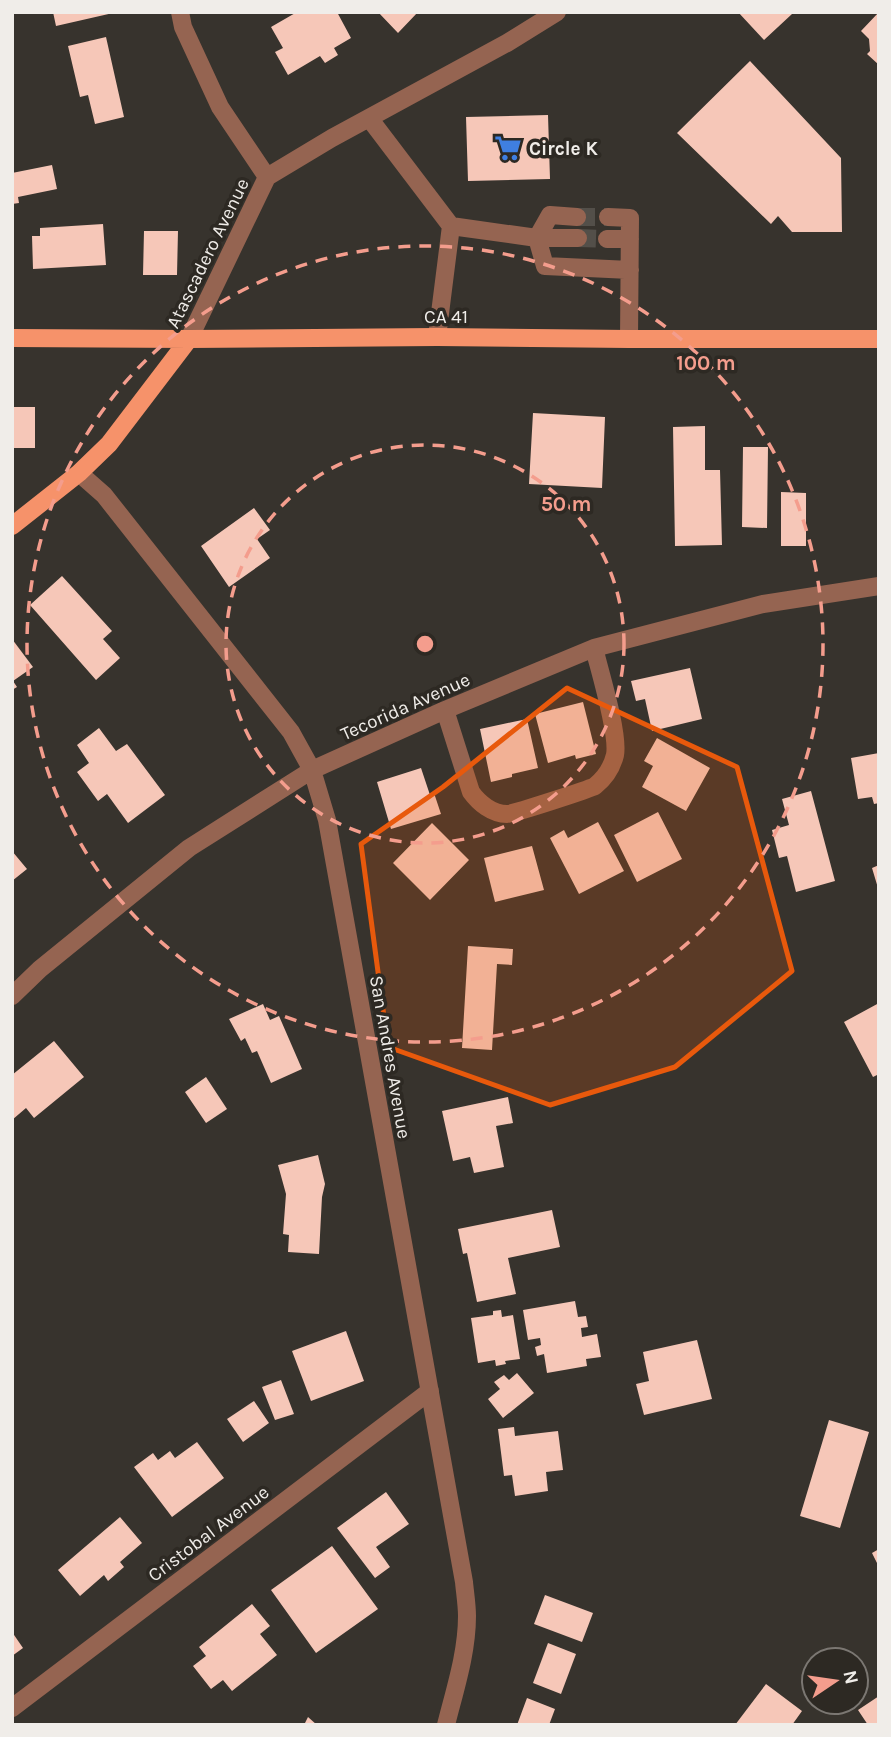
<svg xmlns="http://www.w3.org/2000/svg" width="891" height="1737" font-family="Karla,sans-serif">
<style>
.building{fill:#f6c7b8}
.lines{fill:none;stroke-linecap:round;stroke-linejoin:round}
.minor-tunnel{stroke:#534f49;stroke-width:18;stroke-dasharray:18 9;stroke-linecap:butt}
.minor{stroke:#956451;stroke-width:18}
.major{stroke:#f6926a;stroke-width:18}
.marked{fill:#e8590c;fill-opacity:0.2;stroke:#e8590c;stroke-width:5;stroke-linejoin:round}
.ring{fill:none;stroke:#f49d8d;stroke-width:3.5;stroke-dasharray:12 9}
.labels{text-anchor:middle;stroke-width:7;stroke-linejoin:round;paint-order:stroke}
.poi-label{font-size:19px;font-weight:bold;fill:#f0ede9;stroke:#2d2923;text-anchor:start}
.street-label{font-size:19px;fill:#f0ede9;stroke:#2d2923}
.centre{fill:#f49d8d;stroke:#2d2923;stroke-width:3.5}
.ring-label{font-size:21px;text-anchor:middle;font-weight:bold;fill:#f49d8d;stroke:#2d2923;stroke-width:7;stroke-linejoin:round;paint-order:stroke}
</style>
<rect width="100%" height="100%" fill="#37332d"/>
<path class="building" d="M53 12H113V13L56 26Z
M297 12H337L351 38 334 48 338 55 325 63 320 56 288 75 275 52 283 48 271 27Z
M378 12H418L398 33Z
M738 12H790L792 14 764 40Z
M879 12V65L867 54 870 51 869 39 861 31Z
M106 37 124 117 95 124 88 95 80 97 68 46Z
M750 61 841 158 842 232H792L778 216 771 224 677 133Z
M548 115 550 179 468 181 466 117Z
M52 165 57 189 18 197 19 203 12 204V173Z
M103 224 106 265 33 269 32 236H40V228Z
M144 231H178L177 275H143Z
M12 407H35V448H12Z
M533 413 605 417 602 488 529 484Z
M705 426V470H720L722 545 675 546 673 427Z
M743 447H768L767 528 742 527Z
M781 492 806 493V546H781Z
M254 508 270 530 257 539 270 558 229 587 201 546Z
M62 576 112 631 103 639 120 658 96 680 30 605Z
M12 639 33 667 13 681 17 687 12 690Z
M690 668 702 719 652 731 645 699 636 701 631 681Z
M583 702 596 754 576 759 575 755 548 763 535 714Z
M527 719 538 768 512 774V777L491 782 480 729Z
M99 728 116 751 127 744 165 795 128 823 107 794 98 801 77 772 89 763 77 745Z
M657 738 710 768 686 811 642 787 653 766 644 761Z
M879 753V803L874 804 872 797 858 799 851 758Z
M421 768 430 795 434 793 441 814 391 829 377 782Z
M811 791 835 881 796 892 787 856 779 858 772 830 789 825 782 799Z
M658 812 682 859 637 882 614 835Z
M598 822 624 871 579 894 550 838 564 830 568 838Z
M432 823 469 860 430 900 393 863Z
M532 846 544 890 495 902 484 858Z
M12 851 27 869 12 881Z
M879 865V888H878L872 868Z
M468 946 513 949 512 965 497 964 492 1050 462 1048Z
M879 1003V1074L873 1077 844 1022Z
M263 1004 270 1020 279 1016 302 1069 271 1083 257 1051 252 1053 245 1038 241 1041 229 1019Z
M54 1041 84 1077 34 1118 26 1108 12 1120V1075Z
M206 1077 227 1109 206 1123 185 1092Z
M508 1097 513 1123 496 1126 504 1167 474 1173 470 1157 453 1161 442 1111Z
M318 1155 325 1184 322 1197 319 1254 288 1252 289 1235 283 1234 286 1194 278 1165Z
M552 1210 560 1247 508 1258 516 1294 477 1302 467 1253 463 1254 458 1229Z
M575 1301 578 1317 586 1316 588 1327 581 1328 582 1337 597 1334 601 1357 586 1359 587 1366 547 1373 544 1354 537 1356 535 1347 541 1345 540 1338 528 1340 523 1310Z
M501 1310 502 1317 513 1315 520 1359 505 1361 506 1364 496 1366 495 1360 478 1363 471 1318 493 1315V1311Z
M346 1331 364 1381 311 1401 292 1351Z
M697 1340 712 1399 644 1415 636 1384 649 1381 643 1352Z
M517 1373 534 1393 503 1418 488 1399 500 1389 494 1382 504 1375 509 1380Z
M281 1380 294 1414 275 1420 262 1387Z
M254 1401 269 1423 243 1442 227 1419Z
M829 1420 869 1432 840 1528 800 1516Z
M514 1427 515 1436 558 1431 563 1470 546 1472 548 1491 515 1496 512 1475 504 1476 498 1429Z
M197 1442 224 1478 172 1517 134 1467 153 1453 158 1460 170 1451 175 1458Z
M386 1492 409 1524 376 1547 390 1567 375 1578 337 1528Z
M120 1517 142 1543 120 1562 124 1567 108 1581 104 1575 80 1596 58 1570Z
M332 1546 378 1609 316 1653 271 1590Z
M879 1549V1567L872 1553Z
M545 1595 593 1613 582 1642 534 1624Z
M252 1604 270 1626 260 1634 277 1655 232 1691 223 1680 211 1689 193 1666 206 1656 199 1647Z
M12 1632 23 1648 12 1656Z
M548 1643 576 1654 561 1694 533 1683Z
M766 1684 802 1711 792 1725H735Z
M879 1696V1725H868L858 1710Z
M527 1698 555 1709 549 1725H517Z
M308 1717 317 1725H304Z"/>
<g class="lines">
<path class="minor-tunnel" d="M577 217H608
M578 238 607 239"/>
<path class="minor" d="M180 12 183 27 220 107 267 177
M369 118 451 226
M608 217 630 218 629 339
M578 238H537L545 266 630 270
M607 239H630
M437 337 451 226 537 238 550 215 577 217
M189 339 267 177 332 138 507 43 557 12
M79 473 104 495 291 732 312 770 327 820 464 1582C465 1593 467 1605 467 1616 467 1653 455 1689 446 1725
M445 710 471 792C479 803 492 814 507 814 513 814 590 789 595 786 605 778 612 767 615 755 619 734 600 672 594 648
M12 996 40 969 189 848 312 770 445 710 594 648 763 604 879 586
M12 1708 430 1391"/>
<path class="major" d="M12 338 189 339 437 337 629 339H879
M12 526 79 473 109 444 189 339"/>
</g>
<path class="marked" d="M567 688 737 767 792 971 675 1067 550 1105 388 1047 361 844 443 787Z"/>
<g class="ring">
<circle cx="425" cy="644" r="199"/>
<circle cx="425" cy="644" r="398"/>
</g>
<defs>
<symbol id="supermarket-bare" viewBox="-9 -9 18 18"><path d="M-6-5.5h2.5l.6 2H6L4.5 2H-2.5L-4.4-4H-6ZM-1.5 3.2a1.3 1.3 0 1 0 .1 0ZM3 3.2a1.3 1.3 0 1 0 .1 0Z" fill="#3f7fe0" stroke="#2d2923" stroke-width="2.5" paint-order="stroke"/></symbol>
</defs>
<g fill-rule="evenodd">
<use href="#supermarket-bare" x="489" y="129" width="38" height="38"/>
</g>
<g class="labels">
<g class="poi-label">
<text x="529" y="155">Circle K</text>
</g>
<g class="street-label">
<text transform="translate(207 253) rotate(-64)" y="7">Atascadero Avenue</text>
<text x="446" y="323">CA 41</text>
<text transform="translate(405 706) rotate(-24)" y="7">Tecorida Avenue</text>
<text transform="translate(391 1057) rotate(80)" y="7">San Andres Avenue</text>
<text transform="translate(208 1533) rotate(-37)" y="7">Cristobal Avenue</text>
</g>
</g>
<circle cx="425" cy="644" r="10" class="centre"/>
<g class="ring-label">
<text x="706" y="370">100 m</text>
<text x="566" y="511">50 m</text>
</g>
<rect width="891" height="1737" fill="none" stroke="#f0ede9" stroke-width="28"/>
<g transform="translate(835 1681) rotate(77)"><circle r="33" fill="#2d2923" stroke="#7b7772" stroke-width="2"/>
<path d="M0-5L12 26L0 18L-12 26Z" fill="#f49d8d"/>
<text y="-10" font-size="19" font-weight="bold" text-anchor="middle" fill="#f0ede9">N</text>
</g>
</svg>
